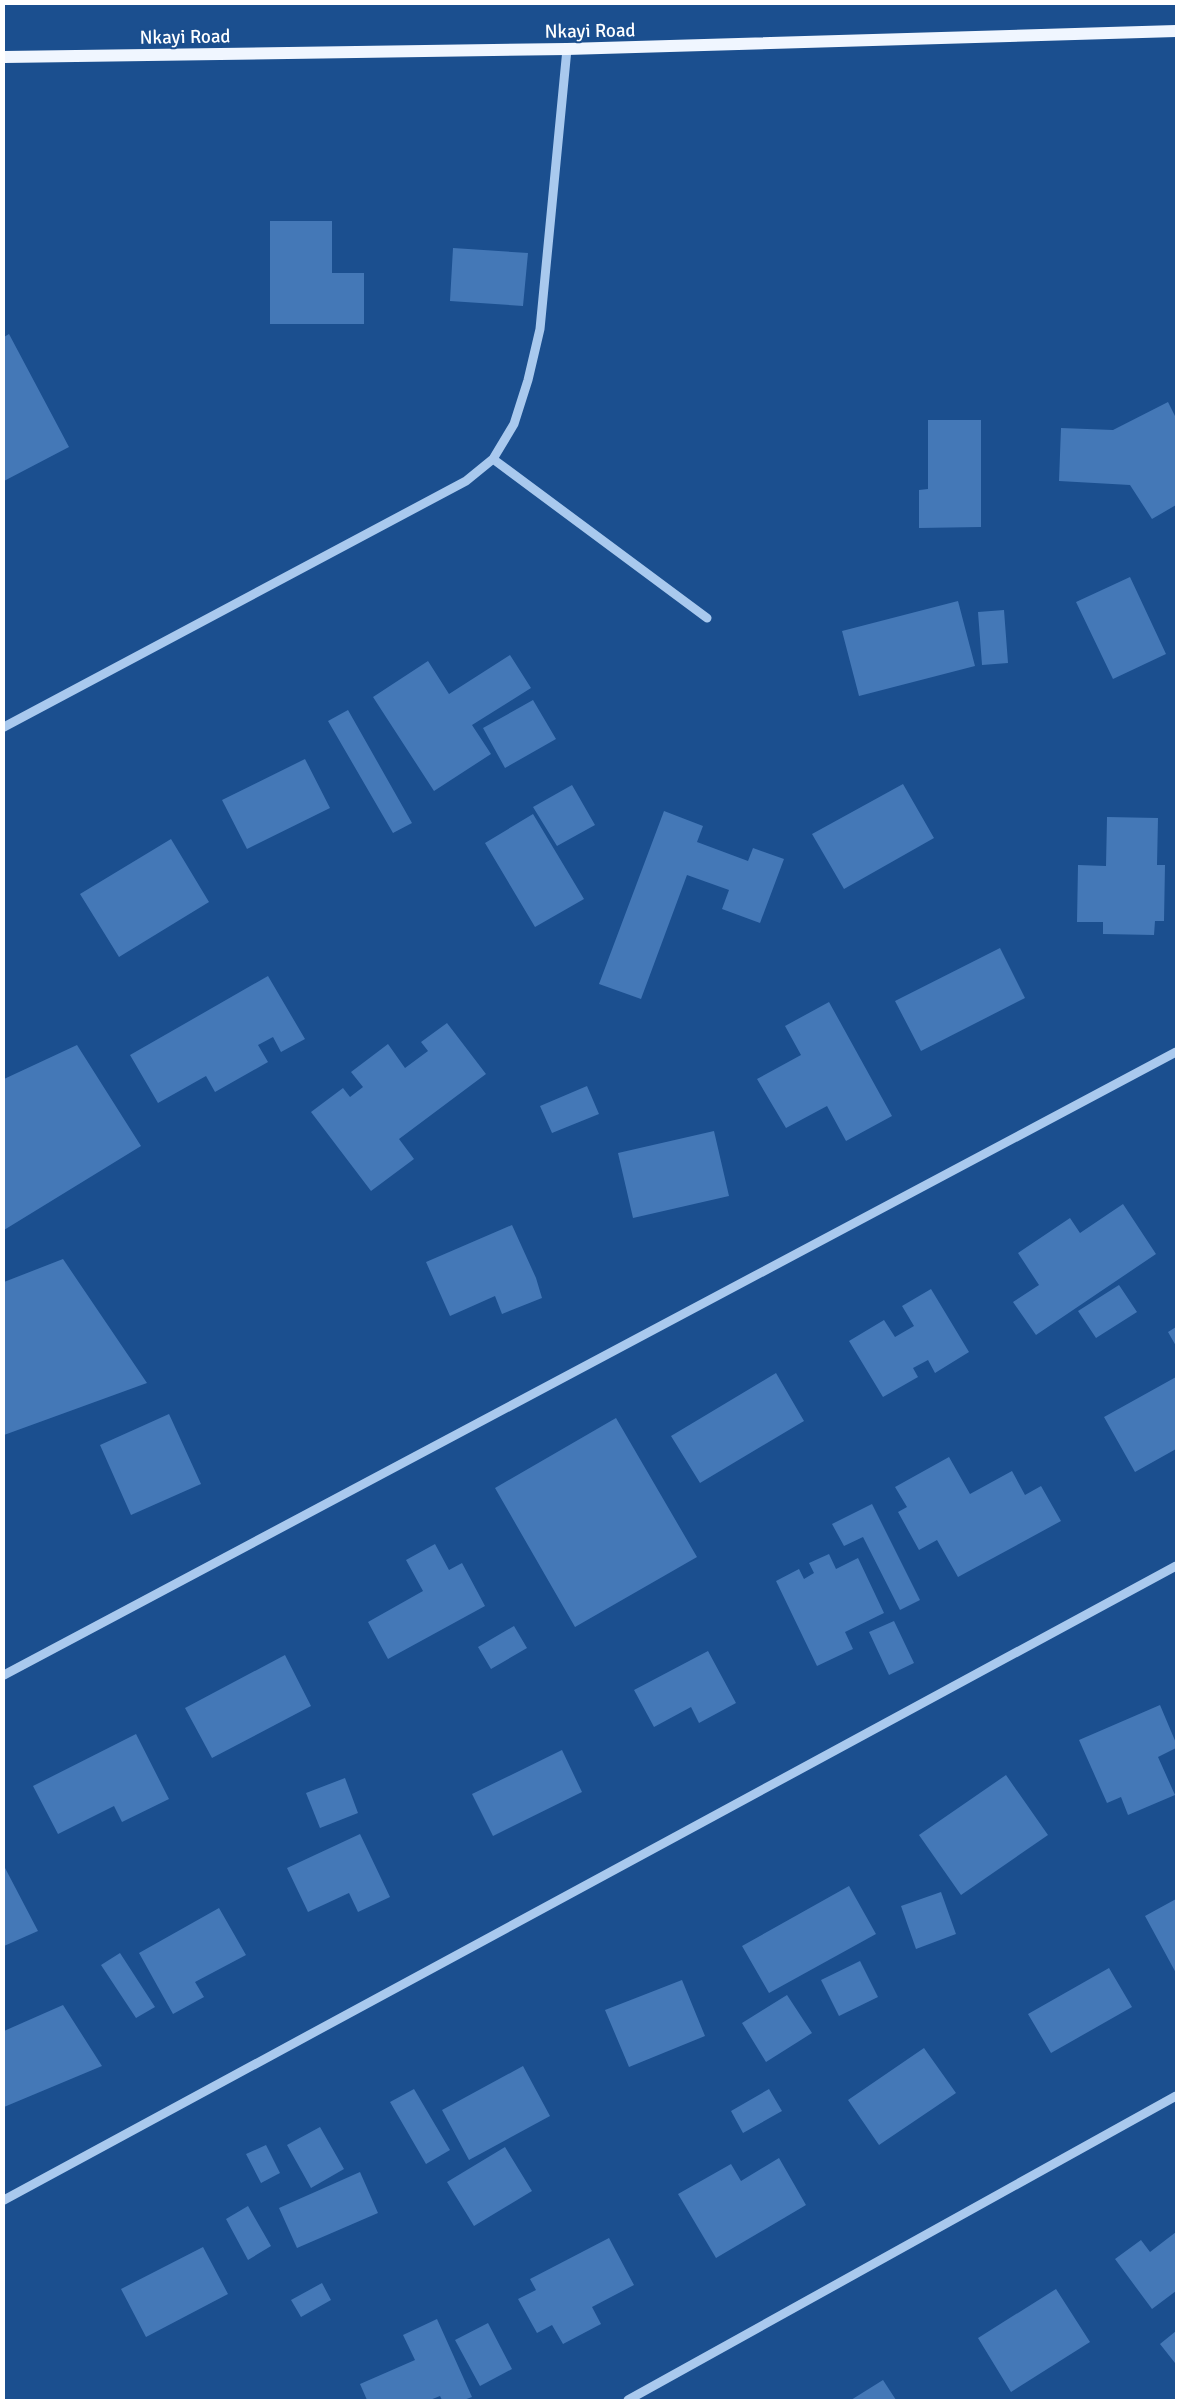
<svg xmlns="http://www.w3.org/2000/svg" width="1180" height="2404" font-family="Signika,sans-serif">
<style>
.building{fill:#4478b7}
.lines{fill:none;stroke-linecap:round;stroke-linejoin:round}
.minor{stroke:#a9c9ee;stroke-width:9}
.major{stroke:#f0f6ff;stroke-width:12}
.labels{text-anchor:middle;stroke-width:4;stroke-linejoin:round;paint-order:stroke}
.street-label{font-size:19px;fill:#fff;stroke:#1b4f8f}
</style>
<rect width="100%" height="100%" fill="#1b4f8f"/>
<path class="building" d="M270 221H332V273H364V324H270Z
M453 248 528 253 523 306 450 301Z
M9 334 69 447 4 481V337Z
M1168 402 1176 418V505L1152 519 1130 485 1059 481 1061 428 1113 430Z
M928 420H981V527L919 528V490L928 489Z
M1130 577 1166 654 1113 679 1076 602Z
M958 601 975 666 859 696 842 631Z
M1004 610 1008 663 982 665 978 612Z
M510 655 531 688 472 725 491 754 434 791 373 697 428 661 449 694Z
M533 700 556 739 505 768 483 728Z
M348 710 412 823 393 833 328 721Z
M305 759 330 808 247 849 222 800Z
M903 784 934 838 844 889 812 834Z
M572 785 595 825 557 846 533 807Z
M664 811 703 826 697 842 748 861 753 848 784 859 760 923 722 909 729 890 687 875 641 999 599 984Z
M533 814 584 899 535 927 485 843Z
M1107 817 1158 818 1157 865H1165L1164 921H1155L1154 935 1103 934V922H1077L1078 865 1106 866Z
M171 839 209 902 119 957 80 894Z
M1000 948 1025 998 921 1051 895 1001Z
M268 976 305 1039 281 1052 273 1037 258 1045 268 1062 215 1092 206 1076 158 1103 130 1055Z
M829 1002 892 1116 846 1141 827 1106 786 1128 757 1079 801 1055 785 1026Z
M447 1023 486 1074 399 1139 414 1159 371 1191 311 1112 343 1088 350 1097 363 1087 351 1072 388 1044 405 1068 428 1051 421 1042Z
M77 1045 141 1146 4 1230V1079Z
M587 1086 599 1114 552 1133 540 1106Z
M714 1131 729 1196 633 1218 618 1153Z
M1123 1204 1156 1254 1036 1335 1013 1302 1039 1285 1018 1253 1070 1218 1080 1233Z
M512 1225 536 1278 542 1298 502 1314 495 1296 450 1316 426 1262Z
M63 1259 147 1383 4 1435V1282Z
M1119 1285 1137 1312 1096 1338 1078 1311Z
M931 1289 969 1352 935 1373 928 1360 913 1368 918 1377 883 1397 849 1341 884 1320 895 1337 914 1326 902 1306Z
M1176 1327V1346L1168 1332Z
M776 1373 804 1421 700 1483 671 1436Z
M1176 1377V1449L1135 1472 1104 1417Z
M169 1414 201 1484 131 1515 100 1445Z
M616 1418 697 1557 575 1627 495 1488Z
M949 1457 970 1494 1012 1471 1025 1495 1041 1486 1061 1521 958 1577 937 1540 919 1550 898 1512 907 1507 895 1487Z
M872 1504 920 1600 900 1610 863 1537 844 1546 832 1524Z
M435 1544 449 1570 462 1563 485 1606 388 1659 368 1622 423 1591 406 1560Z
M829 1554 836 1569 858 1558 884 1613 845 1632 853 1649 817 1666 776 1581 799 1569 804 1579 814 1573 809 1563Z
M894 1621 914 1663 889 1675 869 1632Z
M514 1626 527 1648 491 1669 478 1647Z
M708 1651 736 1703 699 1723 691 1707 654 1727 634 1690Z
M285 1655 311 1706 212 1758 185 1708Z
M1160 1705 1176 1743V1748L1158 1757 1175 1795 1128 1815 1121 1797 1107 1803 1079 1740Z
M136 1734 169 1799 122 1822 114 1806 58 1834 33 1786Z
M562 1750 582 1792 493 1836 472 1794Z
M1006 1775 1048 1835 961 1895 919 1835Z
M345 1778 358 1813 320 1828 306 1793Z
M360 1834 390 1897 358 1912 349 1893 308 1912 287 1868Z
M4 1866 38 1931 4 1946Z
M849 1886 876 1934 769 1993 742 1946Z
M941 1892 956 1934 916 1949 901 1906Z
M1176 1899V1973L1145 1916Z
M219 1908 246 1955 195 1982 204 1997 173 2014 139 1953Z
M120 1953 155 2007 136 2018 101 1965Z
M860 1961 878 1997 839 2016 821 1980Z
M1109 1968 1132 2007 1051 2053 1028 2014Z
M682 1980 705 2036 629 2067 605 2010Z
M787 1995 812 2033 766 2062 742 2023Z
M63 2005 102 2066 4 2107V2031Z
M924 2048 956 2093 879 2145 848 2100Z
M523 2066 550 2116 469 2160 442 2110Z
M414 2089 450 2150 426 2164 390 2102Z
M769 2089 782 2111 743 2133 731 2111Z
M320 2127 344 2169 311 2188 287 2145Z
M266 2145 280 2173 261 2183 246 2154Z
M505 2147 532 2191 474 2226 447 2182Z
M779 2158 806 2205 716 2258 678 2194 731 2164 741 2181Z
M360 2172 378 2213 297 2248 279 2208Z
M248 2206 271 2246 248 2260 226 2219Z
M1176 2232V2291L1152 2309 1115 2259 1141 2240 1150 2252Z
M609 2238 634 2285 592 2307 601 2324 563 2344 552 2325 537 2333 518 2299 536 2290 530 2279Z
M203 2247 228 2294 146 2337 121 2289Z
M322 2283 331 2300 301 2317 291 2300Z
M1056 2289 1090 2342 1011 2392 978 2338Z
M437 2319 472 2397 464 2400H442L440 2396 430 2400H367L360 2384 415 2360 403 2335Z
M488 2323 512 2369 480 2386 455 2340Z
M1176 2331V2362L1175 2363 1160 2344Z
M883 2380 896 2400H851Z"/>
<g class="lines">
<path class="minor" d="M493 459 707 618
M4 727 466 481 493 459 514 424 528 380 540 329 567 49
M4 1675 1176 1052
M4 2200 1176 1566
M628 2400 1176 2096"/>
<path class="major" d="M4 57 567 49 1176 31"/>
</g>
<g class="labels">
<g class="street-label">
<text transform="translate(590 30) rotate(-1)" y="7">Nkayi Road</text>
<text transform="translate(185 36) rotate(-1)" y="7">Nkayi Road</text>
</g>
</g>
<rect width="1180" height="2404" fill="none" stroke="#ffffff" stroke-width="10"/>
</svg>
